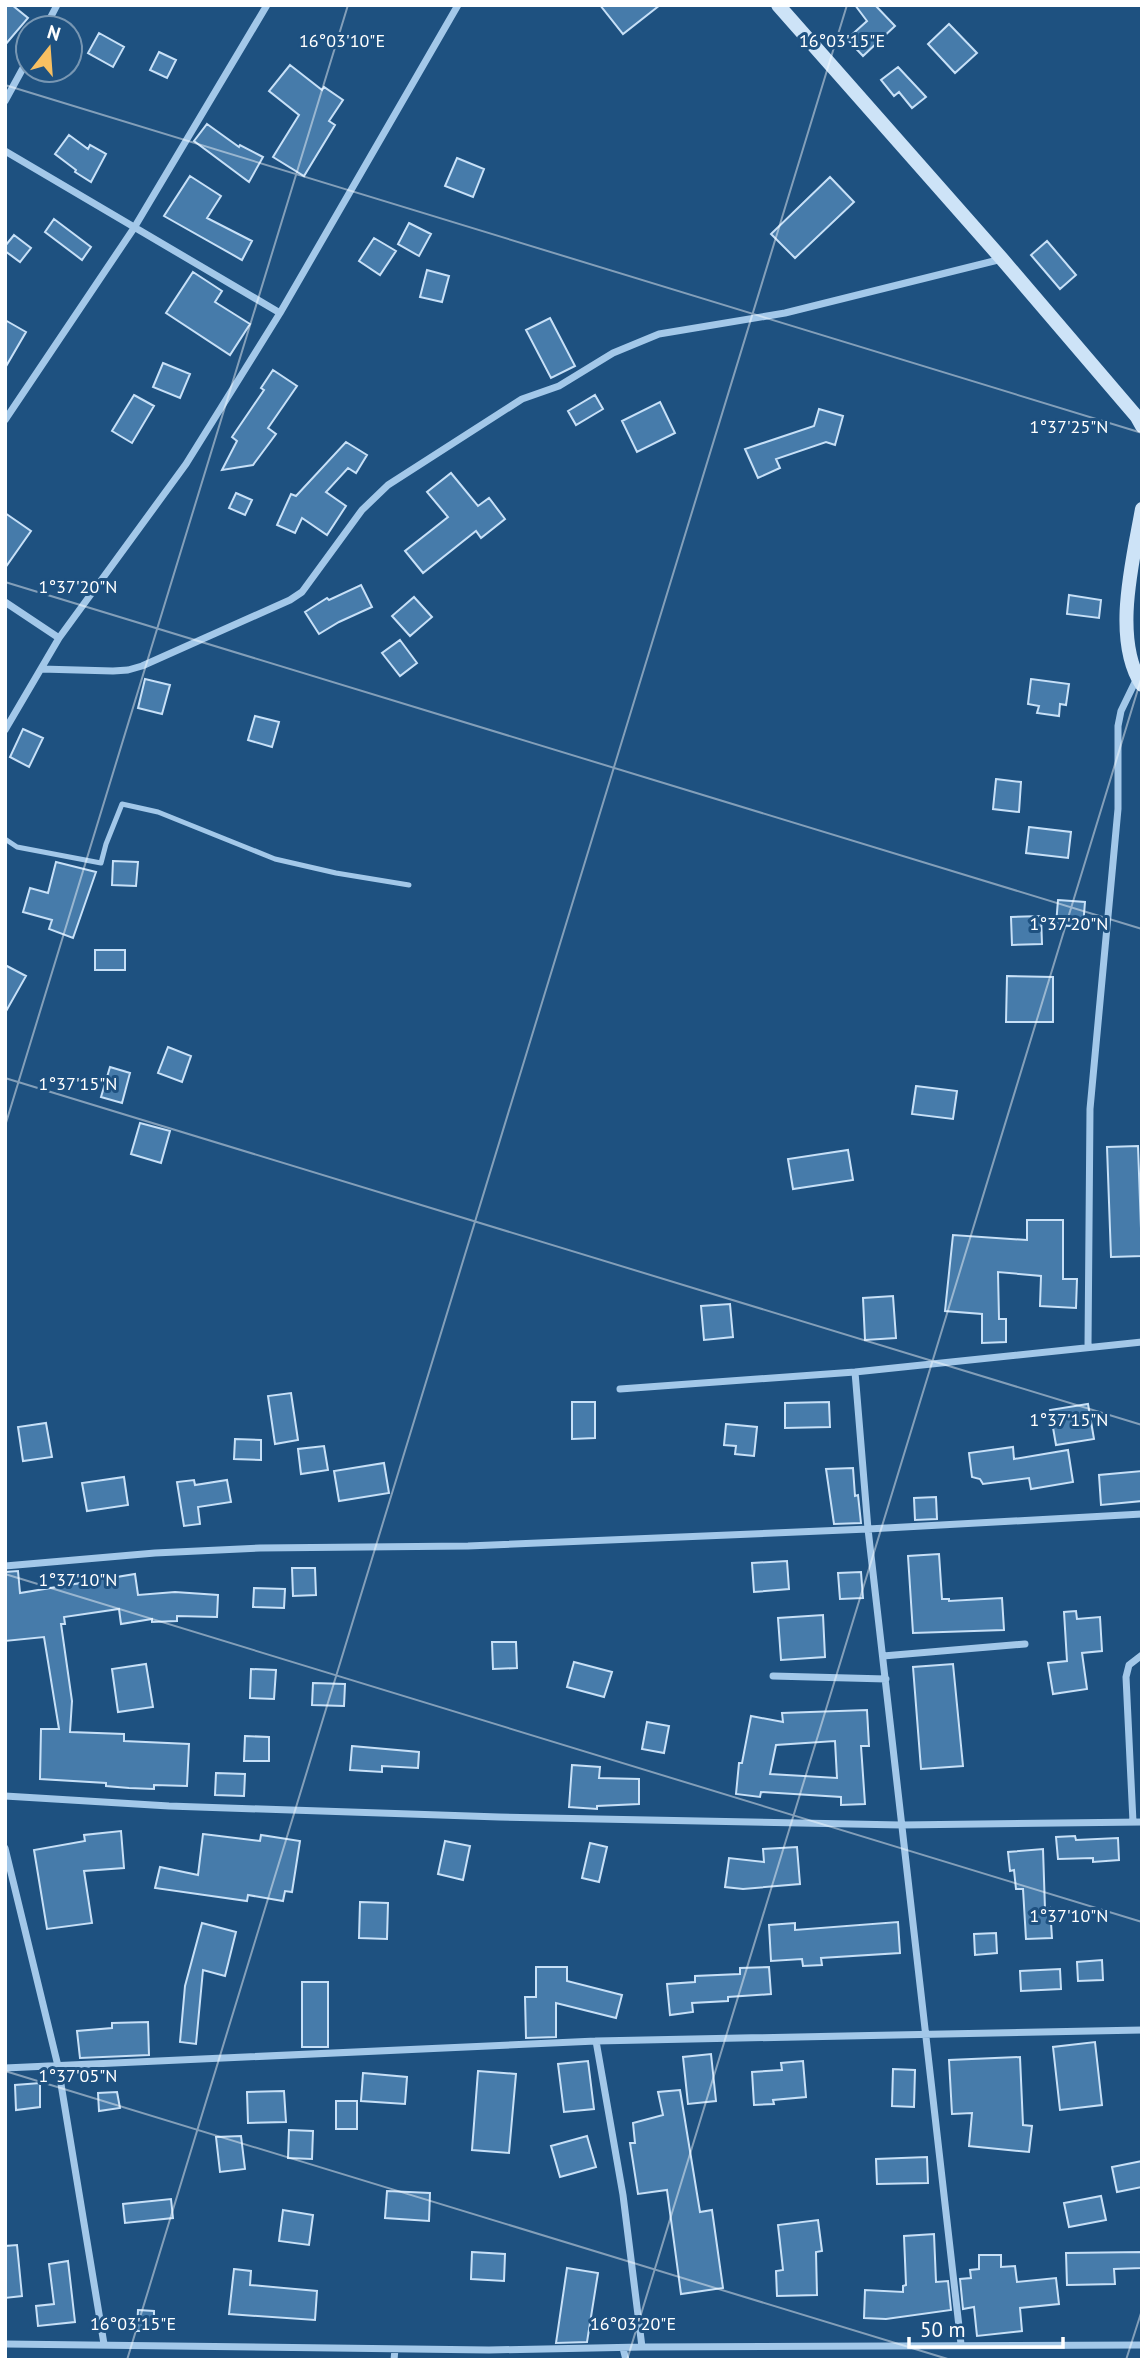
<svg xmlns="http://www.w3.org/2000/svg" width="1147" height="2365" font-family="'PT Sans',sans-serif">
<style>
.building{fill:#467baa;stroke:#c7e0f7;stroke-width:2;fill-rule:evenodd}
.lines{fill:none;stroke-linecap:round;stroke-linejoin:round}
.lane{stroke:#a3c8e9;stroke-width:5}
.street{stroke:#a3c8e9;stroke-width:7}
.secondary{stroke:#cde3f7;stroke-width:14}
.ticks{fill:none;stroke:#fff;stroke-width:2;stroke-opacity:0.45}
.ticks-label{font-size:18px;text-anchor:middle;fill:#fff;stroke:#1e5180;stroke-width:6;stroke-linejoin:round;paint-order:stroke}
</style>
<rect width="100%" height="100%" fill="#1e5180"/>
<path class="building" d="M5 5H12L28 18 5 45Z
M600 5H660L623 34Z
M855 5H875L895 26 863 56 847 39 867 21Z
M949 24 977 53 955 73 928 44Z
M99 33 124 47 113 67 88 53Z
M159 52 176 60 167 78 150 70Z
M290 65 322 90 324 87 343 100 329 121 335 125 304 176 273 157 299 115 269 91Z
M898 67 926 97 912 108 899 92 894 96 881 80Z
M207 124 239 147 240 145 263 157 249 182 194 141Z
M69 135 88 149 90 145 106 154 91 182 75 172 76 170 55 154Z
M457 158 484 169 473 197 445 186Z
M190 176 221 196 207 218 252 241 242 260 164 216Z
M830 177 854 202 795 258 771 234Z
M54 219 91 247 82 260 45 232Z
M409 223 431 234 419 256 398 244Z
M14 235 31 248 20 262 5 251V246Z
M374 238 396 251 380 275 359 261Z
M1047 241 1076 275 1060 289 1031 255Z
M427 270 449 276 442 302 420 297Z
M193 272 222 291 215 302 250 324 230 355 166 313Z
M550 318 575 366 551 378 526 330Z
M5 320 26 332 5 368Z
M163 363 190 374 180 398 153 387Z
M273 370 297 386 268 428 276 434 253 465 222 470 237 441 232 437 264 390 261 388Z
M134 395 154 406 132 443 112 431Z
M595 395 603 409 576 425 568 411Z
M660 402 675 433 637 452 622 421Z
M819 409 843 416 835 445 826 442 776 459 780 468 758 478 745 449 814 426Z
M346 442 367 455 356 473 348 468 326 492 346 506 327 535 302 518 295 533 277 525 291 494 296 496Z
M451 473 478 506 489 498 505 519 481 538 476 531 423 573 405 551 448 517 427 492Z
M236 493 252 500 245 515 229 508Z
M5 513 31 531 5 568Z
M361 585 372 607 339 622 319 634 305 612 327 598 329 600Z
M1069 595 1101 600 1099 618 1067 614Z
M414 597 432 617 410 636 392 616Z
M400 640 417 663 400 676 382 653Z
M145 679 170 685 162 714 138 708Z
M1031 679 1069 684 1066 705 1060 704 1059 716 1037 713 1039 706 1028 704Z
M255 716 279 722 272 747 248 740Z
M23 729 43 738 29 767 10 757Z
M996 779 1021 782 1019 812 993 809Z
M1029 827 1071 832 1068 858 1026 853Z
M113 861 138 862 136 886 112 885Z
M56 862 96 872 73 938 49 929 52 920 23 912 30 888 48 893Z
M1058 900 1085 902 1083 927 1056 925Z
M1041 916 1042 944 1012 945 1011 917Z
M95 950H125V970H95Z
M5 965 26 976 5 1013Z
M1007 976 1053 977V1022H1006Z
M168 1047 191 1056 182 1082 158 1073Z
M110 1067 130 1073 122 1103 101 1097Z
M916 1086 957 1091 953 1119 912 1114Z
M140 1123 170 1131 161 1163 131 1154Z
M1138 1146 1142 1256 1111 1257 1107 1147Z
M848 1150 853 1180 793 1189 788 1159Z
M1027 1220H1063V1279H1077L1076 1308 1040 1306 1041 1276 998 1272 999 1319H1006V1342L982 1343V1314L945 1311 953 1235 1027 1240Z
M893 1296 896 1338 865 1340 863 1298Z
M730 1304 733 1337 704 1340 701 1306Z
M291 1393 298 1440 275 1444 268 1396Z
M572 1402H595V1438L572 1439Z
M829 1402 830 1427 785 1428V1403Z
M1088 1404 1094 1439 1056 1445 1050 1410Z
M46 1423 52 1457 23 1461 18 1427Z
M726 1424 757 1427 754 1456 735 1454 736 1446 724 1445Z
M235 1439 261 1440V1460L234 1459Z
M324 1446 328 1470 301 1474 298 1449Z
M1013 1447 1014 1459 1068 1450 1073 1482 1031 1489 1029 1478 983 1484 980 1479 972 1477 969 1453Z
M384 1463 389 1493 339 1501 334 1471Z
M853 1468 855 1496 858 1495 861 1523 834 1524 826 1469Z
M1142 1471V1501L1101 1505 1099 1475Z
M124 1477 128 1505 87 1511 82 1483Z
M194 1480 195 1485 227 1480 231 1502 198 1507 200 1524 184 1526 177 1482Z
M936 1497 937 1519 915 1520 914 1498Z
M939 1554 942 1599H949V1601L1002 1598 1004 1630 913 1633 908 1556Z
M787 1561 789 1589 754 1592 752 1563Z
M292 1568H315L316 1595 293 1596Z
M18 1571 20 1593 135 1574 138 1595 175 1592 218 1595 217 1617 177 1616V1621L152 1622V1619L121 1624 119 1609 64 1617 65 1624H61L72 1701 70 1732 124 1734V1741L189 1744 187 1786 154 1785V1789L129 1788 106 1786V1783L40 1779 41 1729H59L44 1637 5 1641V1572Z
M861 1572 863 1598 840 1599 838 1573Z
M254 1588 285 1589 284 1608 253 1607Z
M1076 1611 1077 1619 1100 1617 1102 1651 1082 1653 1087 1689 1053 1694 1048 1663 1067 1661 1064 1612Z
M823 1615 825 1657 781 1660 778 1618Z
M492 1642H516L517 1668 493 1669Z
M574 1662 612 1672 604 1697 567 1687Z
M146 1664 153 1707 118 1712 112 1669Z
M953 1664 963 1766 921 1769 913 1667Z
M251 1669 276 1670 274 1699 250 1698Z
M313 1683 345 1684 344 1706 312 1705Z
M867 1710 869 1746H861L865 1804 841 1805V1797L761 1792 760 1797 736 1794 739 1763H742L751 1716 783 1722 782 1713ZM835 1741 837 1778 770 1774 776 1745Z
M647 1722 669 1726 664 1753 642 1749Z
M245 1736 269 1737V1761H244Z
M352 1746 419 1752 418 1768 382 1766V1772L350 1770Z
M572 1765 600 1767 599 1778 639 1779V1804L597 1806V1809L569 1807Z
M216 1773 245 1774 244 1796 215 1795Z
M121 1831 124 1868 84 1871 92 1923 47 1929 34 1850 85 1841 84 1835Z
M203 1834 260 1841 261 1835 300 1841 292 1892 285 1891 283 1901 248 1895 247 1901 155 1888 160 1867 198 1875Z
M1075 1836 1076 1840 1118 1838 1119 1860 1093 1862V1858L1058 1859 1056 1837Z
M445 1841 470 1846 463 1880 438 1874Z
M590 1843 607 1847 599 1882 582 1878Z
M797 1847 800 1884 743 1889 725 1887 729 1858 764 1862 763 1849Z
M1043 1849 1045 1909 1050 1908 1052 1938 1026 1939 1023 1889H1016L1014 1870 1010 1871 1008 1852Z
M360 1902 388 1903 387 1939 359 1938Z
M898 1922 900 1953 821 1958 822 1965 803 1966 802 1959 771 1961 769 1925 795 1923V1930Z
M202 1923 236 1932 225 1976 203 1970 196 2044 180 2042 185 1986Z
M996 1933 997 1953 975 1955 974 1934Z
M1102 1960 1103 1980 1078 1981 1077 1962Z
M536 1967H567V1981L622 1995 616 2018 556 2003V2037L526 2038 525 1997H536Z
M769 1967 771 1994 728 1997V2001L692 2003 693 2012 670 2015 667 1984 695 1982V1976L740 1974V1968Z
M1060 1969 1061 1989 1021 1991 1020 1971Z
M302 1982H328V2047H302Z
M148 2022 149 2055 80 2058 77 2031 112 2028V2023Z
M1095 2042 1102 2105 1060 2110 1053 2047Z
M711 2054 716 2101 688 2104 683 2057Z
M1020 2057 1023 2125 1032 2126 1029 2152 969 2146 972 2113 952 2114 949 2060Z
M588 2061 594 2109 564 2112 558 2064Z
M803 2061 806 2097 773 2100 774 2104 754 2105 752 2072 782 2070 781 2063Z
M893 2069 915 2070 914 2107 892 2106Z
M478 2071 516 2074 509 2153 472 2150Z
M363 2073 407 2077 405 2104 361 2101Z
M40 2083V2107L16 2110 15 2085Z
M680 2090 700 2212 712 2210 723 2288 681 2294 667 2190 638 2194 630 2143H635L633 2123 663 2115 658 2092Z
M284 2091 286 2122 248 2123 247 2092Z
M117 2092 120 2108 99 2111 98 2093Z
M336 2101H357V2129H336Z
M289 2130 313 2131 312 2159 288 2158Z
M241 2136 245 2169 220 2172 216 2137Z
M587 2136 596 2167 560 2177 551 2146Z
M927 2157 928 2183 877 2184 876 2159Z
M1142 2161V2187L1117 2192 1112 2167Z
M387 2191 430 2193 429 2221 385 2218Z
M1101 2196 1106 2220 1069 2227 1064 2203Z
M171 2199 173 2218 125 2223 123 2204Z
M283 2210 313 2215 309 2245 279 2241Z
M818 2220 822 2251 816 2252 817 2295 777 2296 776 2271 783 2270 778 2225Z
M934 2234 936 2282 948 2281 951 2310 886 2319 864 2318 865 2290 903 2292V2286L906 2285 904 2236Z
M17 2245 22 2296 5 2298V2246Z
M472 2252 505 2254 504 2281 471 2279Z
M1142 2252V2268L1114 2269 1115 2284 1067 2285 1066 2253Z
M979 2255H1001V2267L1015 2266 1017 2282 1056 2278 1059 2304 1020 2308 1022 2331 977 2336 974 2307 963 2309 960 2279 971 2278 970 2270 979 2269Z
M68 2261 75 2322 38 2326 36 2306 54 2304 49 2264Z
M567 2268 598 2273 587 2342 556 2343Z
M234 2269 251 2271 250 2285 317 2291 315 2320 229 2314Z
M138 2310 154 2311V2331H137Z"/>
<g class="lines">
<path class="lane" d="M5 839 17 847 101 863 106 844 122 804 158 812 275 859 336 873 409 885"/>
<path class="street" d="M45 28 57 5
M5 101 28 59
M5 151 280 313
M5 420 134 228 267 5
M5 602 59 638
M41 669 113 671 128 670 142 666 290 600 302 592 362 510 388 485 522 399 559 386 613 353 659 334 785 313 1002 259
M5 730 59 638 186 464 280 313 458 5
M1088 1347 1090 1109 1118 809V726L1121 711 1137 678
M855 1372 868 1529 961 2344
M620 1389 855 1372 1142 1342
M5 1566 155 1553 260 1548 468 1546 868 1529 1142 1514
M883 1656 1025 1644
M773 1676 886 1679
M5 1796 169 1806 499 1817 901 1825 1142 1822
M1133 1822 1126 1677 1129 1665 1142 1655
M5 1848 58 2066 104 2344
M596 2041 623 2195 642 2347
M5 2068 596 2041 1142 2030
M5 2344 489 2350 642 2347 1142 2345
M623 2348 626 2360
M394 2360 395 2349"/>
<path class="secondary" d="M778 5 1002 259 1137 417 1142 426
M1142 509C1133 560 1112 639 1142 685"/>
</g>
<path class="ticks" d="M5 85 1142 433M5 582 1142 929M5 1078 1142 1425M5 1126 348 5M5 1574 1142 1922M5 2071 951 2360M127 2360 847 5M627 2360 1142 676M1126 2360 1142 2310"/>
<g class="ticks-label">
<text x="342" y="47">16°03'10"E</text>
<text x="842" y="47">16°03'15"E</text>
<text x="1069" y="433">1°37'25"N</text>
<text x="78" y="593">1°37'20"N</text>
<text x="1069" y="930">1°37'20"N</text>
<text x="78" y="1090">1°37'15"N</text>
<text x="1069" y="1426">1°37'15"N</text>
<text x="78" y="1586">1°37'10"N</text>
<text x="1069" y="1922">1°37'10"N</text>
<text x="78" y="2082">1°37'05"N</text>
<text x="133" y="2330">16°03'15"E</text>
<text x="633" y="2330">16°03'20"E</text>
</g>
<rect width="1147" height="2365" fill="none" stroke="#ffffff" stroke-width="14"/>
<g transform="translate(49 49) rotate(17)"><circle r="33" fill="#1e5180" stroke="#7897b3" stroke-width="2"/>
<path d="M0-5L12 26L0 18L-12 26Z" fill="#f8c062"/>
<text y="-10" font-size="19" font-weight="bold" text-anchor="middle" fill="#ffffff">N</text>
</g>
<path d="M909 2337v10h154v-10" fill="none" stroke="#ffffff" stroke-width="3.5"/>
<text x="920" y="2337" font-size="21" fill="#ffffff" stroke="#1e5180" stroke-width="5" paint-order="stroke">50 m</text>
</svg>
